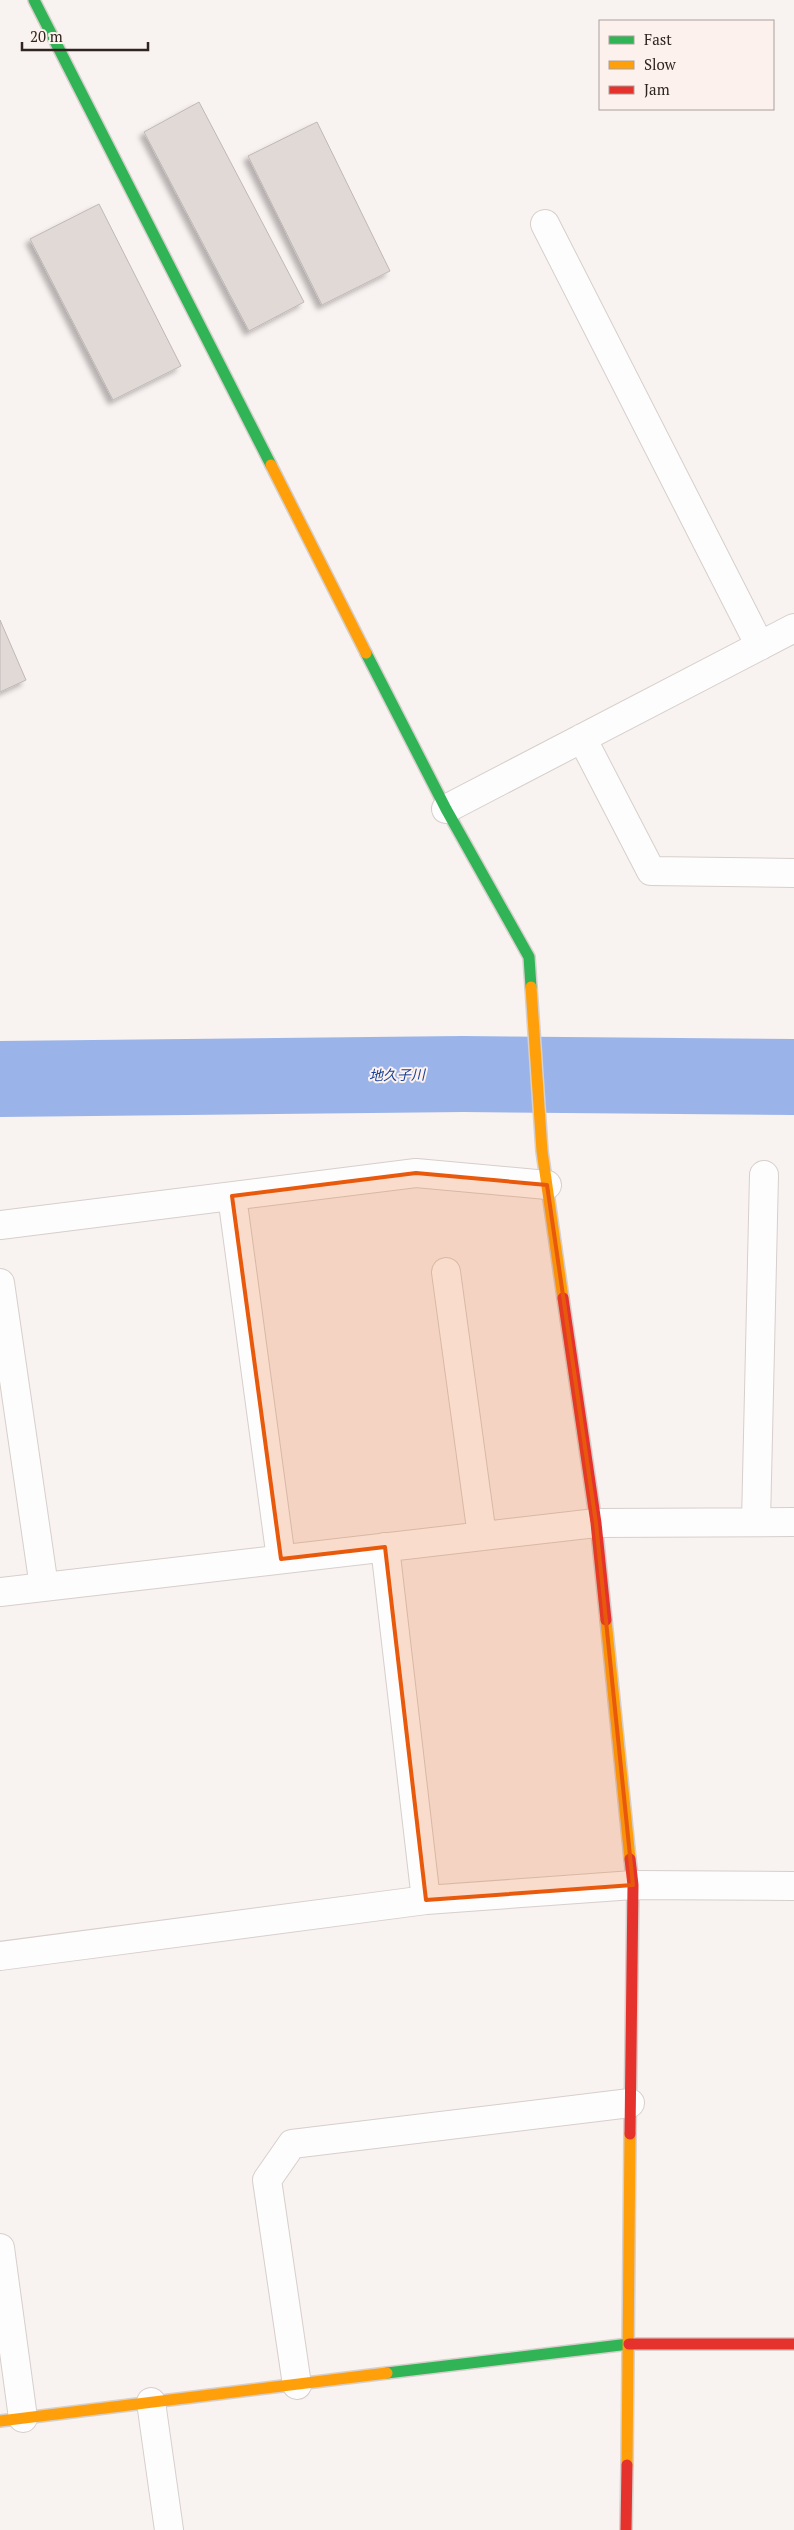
<svg xmlns="http://www.w3.org/2000/svg" width="794" height="2530" font-family="'PT Serif','Noto Sans JP',serif">
<style>
.lines{fill:none;stroke-linecap:round;stroke-linejoin:round}
.river{stroke:#9ab4e9;stroke-width:76}
.building{fill:#e0d9d6;stroke:#bfb8b6;filter:url(#shadow)}
.street-casing{stroke:#d6cfcc;stroke-width:30}
.fast-casing{stroke:#d6cfcc;stroke-width:14}
.slow-casing{stroke:#d6cfcc;stroke-width:14}
.jam-casing{stroke:#d6cfcc;stroke-width:14}
.street{stroke:#fefdfd;stroke-width:28}
.fast{stroke:#30b455;stroke-width:11}
.slow{stroke:#ff9f0a;stroke-width:11}
.jam{stroke:#e5322d;stroke-width:11}
.marked{fill:#e8590c;fill-opacity:0.2;stroke:#e8590c;stroke-width:4;stroke-linejoin:round}
.labels{text-anchor:middle;stroke-width:4;stroke-linejoin:round;paint-order:stroke}
.water-label{font-size:14px;font-style:italic;fill:#164198;stroke:#fcf1ed}
</style>
<defs>
<filter id="shadow"><feDropShadow dx="-4.5" dy="4.5" stdDeviation="2.5" flood-color="#0004"/></filter>
</defs>
<rect width="100%" height="100%" fill="#f8f2f0"/>
<g class="lines">
<path class="river" d="M0 1079 463 1074 794 1077"/>
</g>
<path class="building" d="M199 102 304 302 249 331 144 132Z
M317 122 390 271 322 305 248 156Z
M99 204 181 366 113 400 30 239Z
M0 620 26 680 0 692Z"/>
<g class="lines">
<defs>
<path id="street" d="M545 224 760 646
M582 738 651 871 794 873
M446 809 794 628
M232 1196 281 1559
M0 1225 416 1173 547 1185
M446 1272 482 1536
M0 1283 44 1587
M756 1522 764 1175
M385 1547 426 1900 633 1885 794 1886
M0 1592 596 1523 794 1522
M0 1956 426 1900
M0 2248 23 2418
M297 2385 267 2180 292 2144 630 2103
M151 2402 169 2530"/>
<path id="fast" d="M34 0 271 465
M366 653 446 809 529 957 531 987
M387 2373 629 2344"/>
<path id="slow" d="M271 465 366 653
M531 987 542 1151 563 1298
M606 1620 630 1859
M0 2421 387 2373
M627 2465 630 2134"/>
<path id="jam" d="M563 1298 596 1523 606 1620
M630 2134 633 1885 630 1859
M629 2344H794
M626 2530 627 2465"/>
</defs>
<use href="#street" class="street-casing"/>
<use href="#fast" class="fast-casing"/>
<use href="#slow" class="slow-casing"/>
<use href="#jam" class="jam-casing"/>
<use href="#street" class="street"/>
<use href="#fast" class="fast"/>
<use href="#slow" class="slow"/>
<use href="#jam" class="jam"/>
</g>
<path class="marked" d="M416 1173 547 1185 596 1523 633 1885 426 1900 385 1547 281 1559 232 1196Z"/>
<g class="labels">
<g class="water-label">
<text transform="translate(397 1075) rotate(-1)" y="5">地久子川</text>
</g>
</g>
<rect x="599" y="20" width="175" height="90" fill="#fcf1ed" stroke="#aa9f9b"/>
<rect x="609" y="36" width="25" height="8" fill="#30b455" stroke="#aa9f9b"/>
<text x="644" y="45" font-size="15" fill="#2e2521">Fast</text>
<rect x="609" y="61" width="25" height="8" fill="#ff9f0a" stroke="#aa9f9b"/>
<text x="644" y="70" font-size="15" fill="#2e2521">Slow</text>
<rect x="609" y="86" width="25" height="8" fill="#e5322d" stroke="#aa9f9b"/>
<text x="644" y="95" font-size="15" fill="#2e2521">Jam</text>
<path d="M22 42v8h126v-8" fill="none" stroke="#2e2521" stroke-width="2.5"/>
<text x="30" y="42" font-size="15" fill="#2e2521" stroke="#fcf1ed" stroke-width="4" paint-order="stroke">20 m</text>
</svg>
